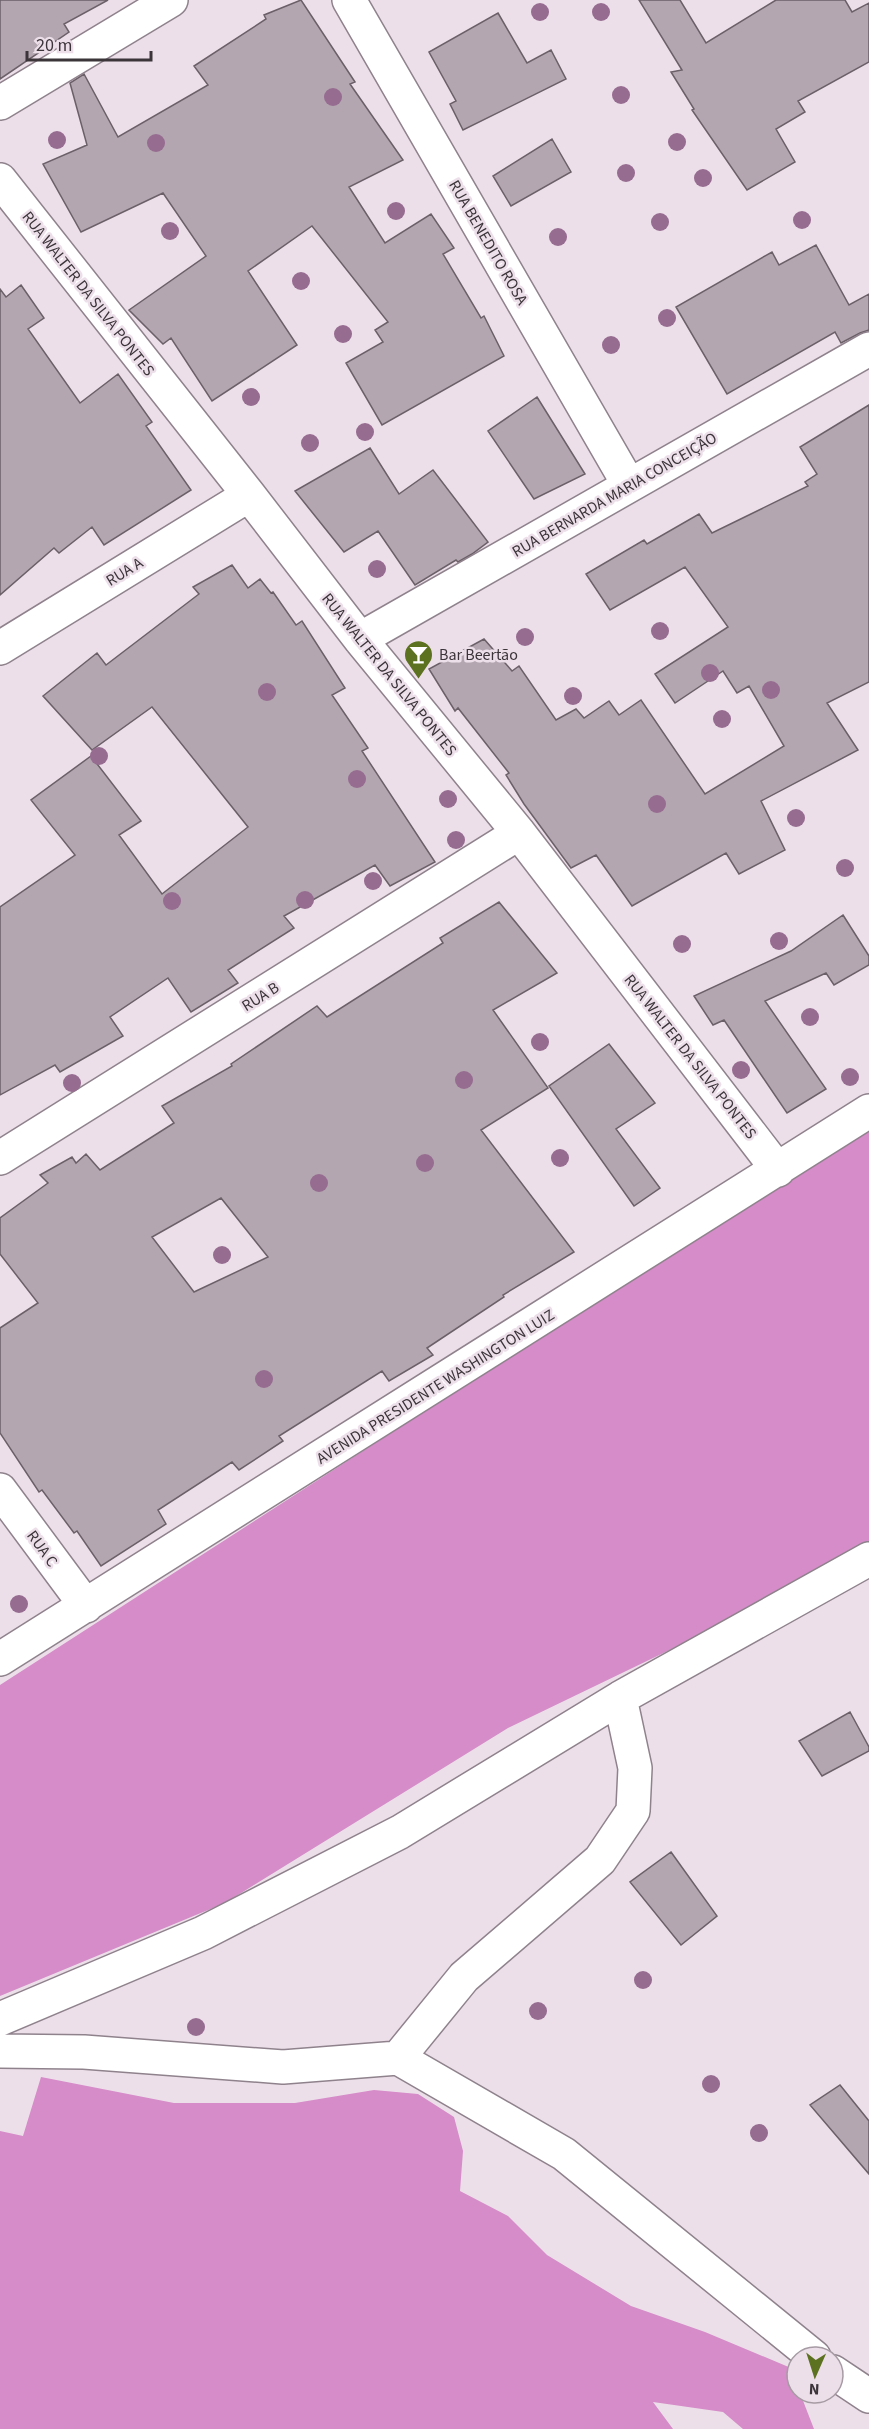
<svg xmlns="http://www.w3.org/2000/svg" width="869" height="2429" font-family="'Source Sans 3',sans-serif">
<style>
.forest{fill:#d58cc8}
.building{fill:#b3a6b0;stroke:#6b5f68;stroke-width:1.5;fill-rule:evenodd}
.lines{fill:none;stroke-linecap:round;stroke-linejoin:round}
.minor-casing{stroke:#8f828c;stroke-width:36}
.minor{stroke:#fff;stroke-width:33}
.tree{fill:#966c91}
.labels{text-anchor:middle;stroke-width:5;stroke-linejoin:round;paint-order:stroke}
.street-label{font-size:16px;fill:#3b3539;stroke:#eddfea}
.poi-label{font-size:16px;fill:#3b3539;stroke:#eddfea;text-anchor:start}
</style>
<rect width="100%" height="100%" fill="#eddfea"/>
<path class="forest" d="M869 1125V1554L508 1728 225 1903 0 1996V1685Z
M41 2077 174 2103H295L374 2090 418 2094 454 2117 463 2151 460 2191 508 2216 547 2255 631 2306 705 2332 791 2368 797 2384V2393H800L814 2429H743L723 2412 653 2402 673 2429H0V2131L23 2136Z"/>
<path class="building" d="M0 0H108L64 24 69 32 0 79Z
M301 0 355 82 350 84 403 160 349 187 385 243 431 214 454 248 443 254 481 318 484 316 504 356 382 425 346 363 383 342 375 330 388 322 312 226 248 271 297 345 212 401 171 338 163 344 129 310 206 256 163 193 81 232 43 164 87 145 70 83 84 74 118 137 208 85 194 66 266 19 264 15Z
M639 0H680L706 43 776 0H845L852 12 869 3V62L798 101 805 112 776 129 795 162 747 190 692 110 694 109 671 72 682 70Z
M498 13 527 63 551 50 566 79 463 130 450 104 456 101 429 52Z
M552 139 571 172 511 206 493 176Z
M816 245 849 305 869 294V330L860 333 841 343 835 332 727 394 676 307 772 252 779 265Z
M21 285 44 318 28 329 80 403 118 374 152 422 146 426 191 490 104 545 92 527 59 553 54 548 0 595V289L6 297Z
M537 397 585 474 534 499 488 431Z
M869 405V682L827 703 858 750 761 801 785 850 739 874 726 853 632 906 596 855 571 868 524 804 506 775 509 773 458 708 455 711 429 669 484 639 512 671 519 666 556 720 576 709 584 718 609 701 619 715 641 700 705 794 784 746 749 686 737 693 723 671 675 703 655 674 728 627 685 567 610 610 586 574 644 540 647 544 699 514 712 533 808 486 805 482 817 474 800 447Z
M370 448 399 494 433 470 488 542 472 554 458 562 456 560 415 585 378 531 344 552 295 491Z
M232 565 248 588 260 579 271 593 273 592 296 625 302 621 345 688 332 695 368 748 362 751 435 862 390 886 375 865 284 916 294 928 228 970 238 983 191 1012 168 978 110 1017 123 1036 60 1072 55 1065 0 1095V907L75 855 31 800 91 756 141 821 119 835 162 894 248 827 152 707 92 750 43 696 97 653 106 665 199 594 193 587Z
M499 902 557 973 493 1010 548 1088 481 1130 574 1252 503 1295 504 1297 427 1348 433 1355 389 1381 382 1371 279 1436 283 1441 239 1470 232 1462 158 1510 166 1524 101 1566 77 1531 74 1533 42 1490 39 1492 0 1433V1328L38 1303 0 1254V1218L48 1183 40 1175 72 1157 76 1163 86 1154 100 1170 174 1123 162 1106 232 1066 231 1064 317 1006 327 1017 443 943 440 938ZM221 1198 268 1257 194 1292 152 1237Z
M843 915 869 956V965L834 985 826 973 765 1001 826 1089 787 1113 724 1020 713 1025 694 996 791 951Z
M609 1044 655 1103 616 1129 660 1188 634 1206 549 1086Z
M850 1712 869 1747V1751L822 1776 799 1741Z
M671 1852 717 1916 681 1945 630 1882Z
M840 2085 869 2121V2174L810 2105Z"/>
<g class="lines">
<defs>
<path id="minor" d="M349 0 629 485
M0 103 171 0
M0 180 249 495 360 639 519 833 778 1170
M360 639 869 349
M0 648 249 495
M0 1158 519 833
M0 1490 86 1606
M0 1659 869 1111
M0 2019 203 1933 400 1832 620 1698 869 1559
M0 2051 84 2052 283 2067 398 2058 464 1977 600 1860 633 1811 635 1768 620 1698
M398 2058 564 2154 814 2357
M833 2372 869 2396"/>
</defs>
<use href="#minor" class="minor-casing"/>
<use href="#minor" class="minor"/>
</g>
<g class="tree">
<circle cx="540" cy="12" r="9"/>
<circle cx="601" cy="12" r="9"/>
<circle cx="621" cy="95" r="9"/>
<circle cx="333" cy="97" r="9"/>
<circle cx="57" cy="140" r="9"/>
<circle cx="677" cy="142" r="9"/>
<circle cx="156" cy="143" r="9"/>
<circle cx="626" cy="173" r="9"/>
<circle cx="703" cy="178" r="9"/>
<circle cx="396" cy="211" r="9"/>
<circle cx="802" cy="220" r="9"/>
<circle cx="660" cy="222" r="9"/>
<circle cx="170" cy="231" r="9"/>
<circle cx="558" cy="237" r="9"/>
<circle cx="301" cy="281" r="9"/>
<circle cx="667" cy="318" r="9"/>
<circle cx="343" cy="334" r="9"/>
<circle cx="611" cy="345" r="9"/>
<circle cx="251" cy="397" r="9"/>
<circle cx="365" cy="432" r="9"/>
<circle cx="310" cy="443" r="9"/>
<circle cx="377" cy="569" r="9"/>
<circle cx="660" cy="631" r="9"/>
<circle cx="525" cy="637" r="9"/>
<circle cx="710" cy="673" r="9"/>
<circle cx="771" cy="690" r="9"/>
<circle cx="267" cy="692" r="9"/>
<circle cx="573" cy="696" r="9"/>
<circle cx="722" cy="719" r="9"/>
<circle cx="99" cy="756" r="9"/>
<circle cx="357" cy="779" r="9"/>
<circle cx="448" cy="799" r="9"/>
<circle cx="657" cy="804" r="9"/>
<circle cx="796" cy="818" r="9"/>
<circle cx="456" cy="840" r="9"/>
<circle cx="845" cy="868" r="9"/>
<circle cx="373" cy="881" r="9"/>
<circle cx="305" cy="900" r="9"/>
<circle cx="172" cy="901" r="9"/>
<circle cx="779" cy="941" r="9"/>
<circle cx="682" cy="944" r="9"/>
<circle cx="810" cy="1017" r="9"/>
<circle cx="540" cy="1042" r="9"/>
<circle cx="741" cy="1070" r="9"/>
<circle cx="850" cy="1077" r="9"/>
<circle cx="464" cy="1080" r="9"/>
<circle cx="72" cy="1083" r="9"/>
<circle cx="560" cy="1158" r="9"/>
<circle cx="425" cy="1163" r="9"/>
<circle cx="319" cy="1183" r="9"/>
<circle cx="222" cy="1255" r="9"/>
<circle cx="264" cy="1379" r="9"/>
<circle cx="19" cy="1604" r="9"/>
<circle cx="643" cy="1980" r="9"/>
<circle cx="538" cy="2011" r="9"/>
<circle cx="196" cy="2027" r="9"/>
<circle cx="711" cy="2084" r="9"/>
<circle cx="759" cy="2133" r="9"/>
</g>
<defs>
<symbol id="bar-pin" viewBox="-11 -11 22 30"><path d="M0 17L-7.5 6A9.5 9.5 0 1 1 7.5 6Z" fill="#5d7221" stroke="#eddfea"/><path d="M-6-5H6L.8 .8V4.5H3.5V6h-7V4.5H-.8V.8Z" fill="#fff"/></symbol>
</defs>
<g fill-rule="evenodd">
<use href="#bar-pin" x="402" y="638" width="33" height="45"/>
</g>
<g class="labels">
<g class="street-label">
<text transform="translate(489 242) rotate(60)" y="6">RUA BENEDITO ROSA</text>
<text transform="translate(89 293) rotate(52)" y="6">RUA WALTER DA SILVA PONTES</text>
<text transform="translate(614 494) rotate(-30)" y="6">RUA BERNARDA MARIA CONCEIÇÃO</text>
<text transform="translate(124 571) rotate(-32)" y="6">RUA A</text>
<text transform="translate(390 674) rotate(51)" y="6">RUA WALTER DA SILVA PONTES</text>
<text transform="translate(260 996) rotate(-32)" y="6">RUA B</text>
<text transform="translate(691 1056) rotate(52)" y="6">RUA WALTER DA SILVA PONTES</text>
<text transform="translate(435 1386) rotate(-32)" y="6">AVENIDA PRESIDENTE WASHINGTON LUIZ</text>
<text transform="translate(43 1548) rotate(54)" y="6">RUA C</text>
</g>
<g class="poi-label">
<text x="439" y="660">Bar Beertão</text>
</g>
</g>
<g transform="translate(815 2375) rotate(183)"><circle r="28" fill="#eddfea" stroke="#a69ba3" stroke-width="1.5"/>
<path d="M0-4.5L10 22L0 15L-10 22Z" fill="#5d7221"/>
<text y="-9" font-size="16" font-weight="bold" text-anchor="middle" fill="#3b3539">N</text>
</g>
<path d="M27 51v9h124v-9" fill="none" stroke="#3b3539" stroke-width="3"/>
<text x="36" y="51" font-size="18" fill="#3b3539" stroke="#eddfea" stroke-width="4.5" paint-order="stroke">20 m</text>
</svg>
